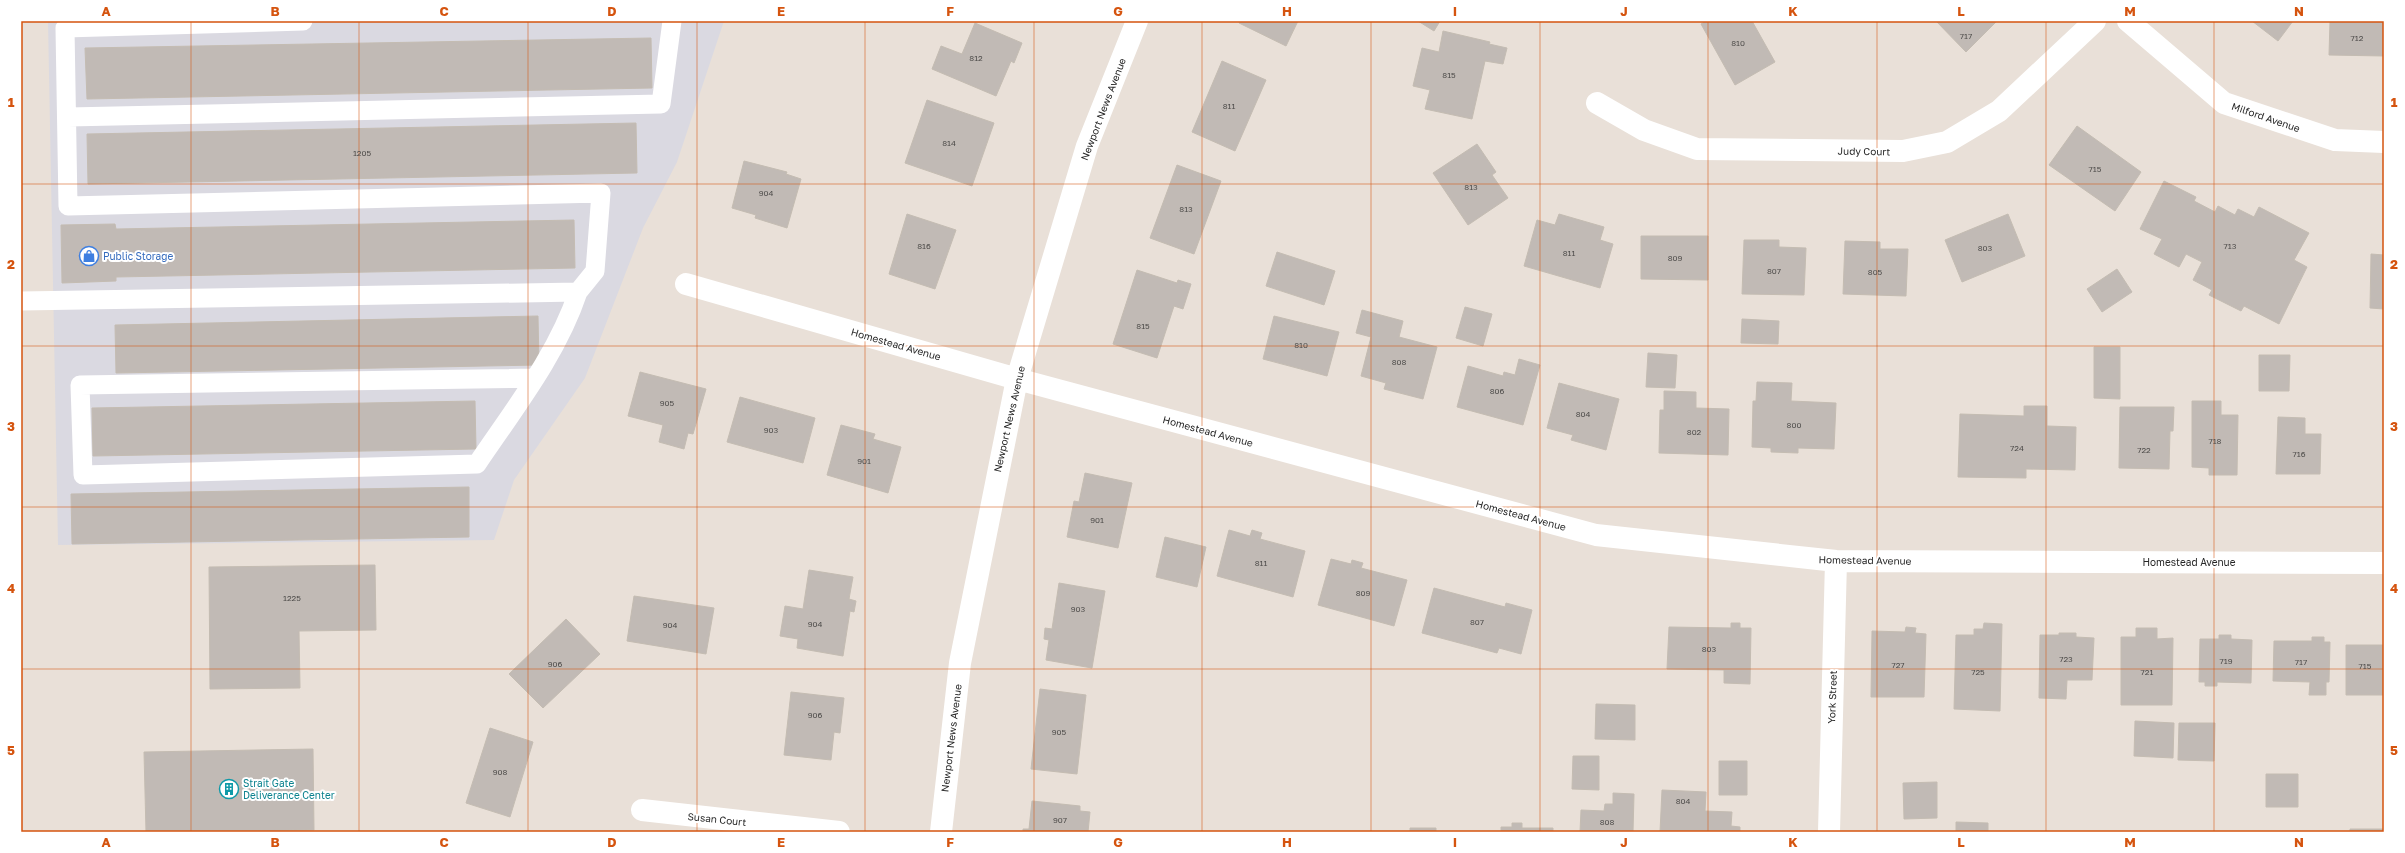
<svg xmlns="http://www.w3.org/2000/svg" width="2405" height="853" font-family="'Golos Text',sans-serif">
<style>
.industrial{fill:#dad9e1}
.building{fill:#c1bab5;stroke:#c4bcb2}
.lines{fill:none;stroke-linecap:round;stroke-linejoin:round}
.service{stroke:#fff;stroke-width:19}
.minor{stroke:#fff;stroke-width:22}
.grid{fill:none;stroke:#d5540f;stroke-width:1;stroke-opacity:0.55}
.labels{text-anchor:middle;stroke-width:4;stroke-linejoin:round;paint-order:stroke}
.number-label{font-size:8px;fill:#4e4c4a}
.street-label{font-size:10px;fill:#272727;stroke:#fff}
.shop-label{font-size:10px;fill:#366cbe;stroke:#fff;text-anchor:start}
.culture-label{font-size:10px;fill:#0d838f;stroke:#fff;text-anchor:start}
.neatline{fill:none;stroke:#d5540f;stroke-width:1.5}
.grid-label{font-size:13px;text-anchor:middle;font-weight:bold;fill:#d5540f}
</style>
<rect width="100%" height="100%" fill="#e9e0d8"/>
<path class="industrial" d="M48 21H724L677 162 643 228 585 378 514 480 494 540 58 545Z"/>
<path class="building" d="M1240 21H1298L1286 46 1239 23Z
M1418 21H1440L1434 31Z
M1706 21H1752L1775 62 1735 85 1701 24Z
M1936 21H1997L1966 52Z
M2252 21H2293L2278 41Z
M2330 21H2384V56L2329 55Z
M975 23 1022 43 1014 63 1011 61 996 96 932 69 941 46 962 54Z
M1443 31 1490 42 1489 44 1507 48 1503 64 1485 61 1472 119 1425 109 1430 90 1413 86 1422 48 1439 52Z
M651 38 652 88 87 99 85 48Z
M1222 61 1266 80 1235 151 1192 132Z
M927 100 994 123 972 186 905 163Z
M636 123 637 173 88 184 87 134Z
M2077 126 2141 172 2115 211 2049 165Z
M1477 144 1496 172 1492 175 1508 198 1468 225 1433 173Z
M744 161 787 172 786 174 801 179 787 228 755 218 756 215 732 208Z
M1177 165 1221 181 1194 254 1150 238Z
M2164 181 2196 197 2194 201 2215 212 2218 206 2235 215 2238 209 2254 217 2259 207 2309 233 2294 260 2307 267 2279 324 2244 306 2241 311 2209 295 2212 290 2193 280 2202 262 2186 254 2179 267 2154 254 2162 239 2140 229Z
M907 214 956 230 935 289 889 274Z
M1559 214 1604 227 1600 240 1613 244 1600 288 1524 266 1537 220 1555 225Z
M2008 214 2025 256 1962 282 1945 240Z
M574 220 575 268 116 277V281L62 283 61 225 115 224 116 229Z
M1641 236H1708V280L1641 279Z
M1744 240H1779V247L1806 248 1804 295 1742 294Z
M1845 241 1880 242V249H1908L1906 296 1843 294Z
M1277 252 1335 271 1324 305 1266 286Z
M2371 254 2384 255V309L2370 308Z
M2117 269 2132 292 2102 312 2087 289Z
M1137 270 1177 283 1178 280 1191 284 1183 309 1174 306 1157 358 1113 344Z
M1465 307 1492 314 1483 346 1456 338Z
M1362 310 1403 321 1399 337 1437 347 1423 399 1384 389 1386 383 1361 376 1371 337 1356 333Z
M538 316 539 365 116 373 115 325Z
M1274 316 1339 332 1327 376 1263 359Z
M1742 319 1779 321 1778 344 1741 343Z
M2094 347H2120V399L2094 398Z
M1648 353 1677 355 1675 388 1646 387Z
M2259 355H2290L2289 391H2259Z
M1519 359 1540 365 1523 425 1457 407 1468 366 1503 376 1504 372 1515 375Z
M640 372 706 389 693 434 688 433 684 449 659 442 663 425 628 416Z
M1757 382 1792 383 1791 401 1836 403 1834 449 1798 448V453L1771 452V448L1752 447 1753 401H1756Z
M1559 383 1619 399 1606 450 1571 440 1573 435 1547 428Z
M1664 391 1696 392V408L1729 409 1728 455 1659 453 1660 410H1664Z
M740 397 815 418 803 463 727 442Z
M475 401 476 449 93 456 92 408Z
M2192 401H2221V415H2238L2237 475H2209V468L2192 467Z
M2024 406H2047V426L2076 427 2075 470 2026 469V478L1958 477 1960 414 2024 416Z
M2120 407H2174L2173 431H2170L2169 469 2119 468Z
M2278 417 2305 418V434H2321L2320 474H2276Z
M841 425 875 434 873 439 901 447 888 493 827 475Z
M1085 473 1132 483 1118 548 1067 537 1074 501 1079 502Z
M469 487V537L72 544 71 494Z
M1229 530 1250 536 1252 530 1262 533 1260 539 1305 551 1293 597 1217 576Z
M1165 537 1206 547 1197 587 1156 577Z
M1331 559 1351 564 1352 560 1363 563 1361 568 1407 580 1394 626 1318 605Z
M375 565 376 630 299 631 300 688 210 689 209 567Z
M809 570 853 577 849 599 856 601 854 612 850 611 843 656 797 648 798 639 780 636 785 606 803 609Z
M1059 583 1105 591 1092 668 1046 660 1049 640 1044 639 1045 628 1052 629Z
M1434 588 1505 607 1506 603 1532 610 1521 654 1499 648 1497 653 1422 633Z
M634 596 714 608 706 654 627 641Z
M566 619 600 654 543 708 509 674Z
M1731 623H1740V628H1751L1750 684 1724 683V670L1667 669 1669 627 1731 628Z
M1984 623 2002 624 2000 711 1954 709 1956 635H1974V629H1983Z
M1906 627 1916 628 1915 633 1926 634 1924 697H1871L1872 631 1905 632Z
M2136 628H2157V639L2173 638 2172 705H2121V637H2136Z
M2059 633H2076V637L2094 638 2092 680H2067L2066 699 2039 698 2040 635H2059Z
M2219 635H2231V639L2252 640 2251 683 2217 682V686H2205V682H2199L2200 639H2219Z
M2312 637H2324V642H2330L2329 682H2326V695H2309L2310 682 2273 681 2274 641H2312Z
M2346 645H2384V709V695H2346Z
M1040 689 1086 695 1077 774 1031 769Z
M791 692 844 698 840 733 834 732 831 760 784 755Z
M1596 704 1635 705V740L1595 739Z
M2135 721 2174 723 2173 758 2134 756Z
M2179 723H2215L2214 761 2178 760Z
M490 728 533 742 510 817 466 803Z
M313 749 314 830 146 832 144 752Z
M1573 756H1599V790L1572 789Z
M1719 761H1747V795H1719Z
M2266 774H2298V807H2266Z
M1937 782V818L1904 819 1903 783Z
M1662 790 1706 792 1705 811 1732 812 1731 826 1740 827V832H1660Z
M1613 793 1634 794 1633 832H1580L1581 810 1604 811 1605 804H1613Z
M1032 801 1080 806V811L1090 812 1088 832H1023V829H1029Z
M1956 822 1988 823V832H1956Z
M1512 823H1522V828H1553V832H1501V827H1512Z
M1410 828H1436V832H1410Z
M2350 829H2384V832H2350Z"/>
<g class="lines">
<path class="service" d="M303 21 65 28 68 206 601 193 595 271 578 292
M68 117 661 104 672 21
M21 301 578 292C557 355 514 409 477 464L83 475 80 385 535 378"/>
<path class="minor" d="M2128 21 2224 103 2335 140 2384 142
M1597 103 1644 130 1697 149 1903 151 1947 142 1999 111 2095 21
M686 284 1017 379 1596 535 1836 561 2384 563
M642 810 839 832
M941 832 960 663 1017 379 1087 146 1137 21
M1829 832 1836 561"/>
</g>
<path class="grid" d="M191 21V832M359 21V832M528 21V832M697 21V832M865 21V832M1034 21V832M1202 21V832M1371 21V832M1540 21V832M1708 21V832M1877 21V832M2046 21V832M2214 21V832M21 184H2384M21 346H2384M21 507H2384M21 669H2384"/>
<defs>
<symbol id="shop-ring" viewBox="-11 -11 22 22"><circle r="9.5" fill="#fff" stroke="#3f7fe0" stroke-width="1.5"/><path d="M-5-2.5h2.3a2.7 3.5 0 0 1 5.4 0H5L5.5 6h-11ZM-1.5-2.5h3a1.5 2.3 0 0 0-3 0Z" fill="#3f7fe0"/></symbol>
<symbol id="building-ring" viewBox="-11 -11 22 22"><circle r="9.5" fill="#fff" stroke="#0f9aa8" stroke-width="1.5"/><path d="M-4-6H4V6H1V3H-1V6H-4ZM-2.5-4.3h1.7v1.8h-1.7ZM.8-4.3h1.7v1.8H.8ZM-2.5-1h1.7V.8h-1.7ZM.8-1h1.7V.8H.8Z" fill="#0f9aa8"/></symbol>
</defs>
<g fill-rule="evenodd">
<use href="#shop-ring" x="78" y="245" width="22" height="22"/>
<use href="#building-ring" x="218" y="778" width="22" height="22"/>
</g>
<g class="labels">
<g class="number-label">
<text x="1966" y="39">717</text>
<text x="2357" y="41">712</text>
<text x="1738" y="46">810</text>
<text x="976" y="61">812</text>
<text x="1449" y="78">815</text>
<text x="1229" y="109">811</text>
<text x="949" y="146">814</text>
<text x="362" y="156">1205</text>
<text x="2095" y="172">715</text>
<text x="1471" y="190">813</text>
<text x="766" y="196">904</text>
<text x="1186" y="212">813</text>
<text x="924" y="249">816</text>
<text x="2230" y="249">713</text>
<text x="1985" y="251">803</text>
<text x="1569" y="256">811</text>
<text x="1675" y="261">809</text>
<text x="1774" y="274">807</text>
<text x="1875" y="275">805</text>
<text x="1143" y="329">815</text>
<text x="1301" y="348">810</text>
<text x="1399" y="365">808</text>
<text x="1497" y="394">806</text>
<text x="667" y="406">905</text>
<text x="1583" y="417">804</text>
<text x="1794" y="428">800</text>
<text x="771" y="433">903</text>
<text x="1694" y="435">802</text>
<text x="2215" y="444">718</text>
<text x="2017" y="451">724</text>
<text x="2144" y="453">722</text>
<text x="2299" y="457">716</text>
<text x="864" y="464">901</text>
<text x="1097" y="523">901</text>
<text x="1261" y="566">811</text>
<text x="1363" y="596">809</text>
<text x="292" y="601">1225</text>
<text x="1078" y="612">903</text>
<text x="1477" y="625">807</text>
<text x="815" y="627">904</text>
<text x="670" y="628">904</text>
<text x="1709" y="652">803</text>
<text x="2066" y="662">723</text>
<text x="2226" y="664">719</text>
<text x="2301" y="665">717</text>
<text x="555" y="667">906</text>
<text x="1898" y="668">727</text>
<text x="2365" y="669">715</text>
<text x="1978" y="675">725</text>
<text x="2147" y="675">721</text>
<text x="815" y="718">906</text>
<text x="1059" y="735">905</text>
<text x="500" y="775">908</text>
<text x="1683" y="804">804</text>
<text x="1060" y="823">907</text>
<text x="1607" y="825">808</text>
</g>
<g class="street-label">
<text transform="translate(1103 109) rotate(-69)" y="4">Newport News Avenue</text>
<text transform="translate(2266 117) rotate(19)" y="4">Milford Avenue</text>
<text transform="translate(1864 151) rotate(1)" y="4">Judy Court</text>
<text transform="translate(896 344) rotate(16)" y="4">Homestead Avenue</text>
<text transform="translate(1009 419) rotate(-77)" y="4">Newport News Avenue</text>
<text transform="translate(1208 431) rotate(15)" y="4">Homestead Avenue</text>
<text transform="translate(1521 515) rotate(15)" y="4">Homestead Avenue</text>
<text transform="translate(1865 560) rotate(1)" y="4">Homestead Avenue</text>
<text x="2189" y="566">Homestead Avenue</text>
<text transform="translate(1832 697) rotate(-88)" y="4">York Street</text>
<text transform="translate(951 738) rotate(-83)" y="4">Newport News Avenue</text>
<text transform="translate(717 819) rotate(6)" y="4">Susan Court</text>
</g>
<g class="shop-label">
<text x="103" y="260">Public Storage</text>
</g>
<g class="culture-label">
<text x="243" y="787">Strait Gate<tspan x="243" dy="12">Deliverance Center</tspan></text>
</g>
</g>
<rect width="2405" height="853" fill="none" stroke="#ffffff" stroke-width="44"/>
<rect x="22" y="22" width="2361" height="809" class="neatline"/>
<g class="grid-label">
<text x="106" y="16">A</text>
<text x="275" y="16">B</text>
<text x="444" y="16">C</text>
<text x="612" y="16">D</text>
<text x="781" y="16">E</text>
<text x="950" y="16">F</text>
<text x="1118" y="16">G</text>
<text x="1287" y="16">H</text>
<text x="1455" y="16">I</text>
<text x="1624" y="16">J</text>
<text x="1793" y="16">K</text>
<text x="1961" y="16">L</text>
<text x="2130" y="16">M</text>
<text x="2299" y="16">N</text>
<text x="11" y="107">1</text>
<text x="2394" y="107">1</text>
<text x="11" y="269">2</text>
<text x="2394" y="269">2</text>
<text x="11" y="431">3</text>
<text x="2394" y="431">3</text>
<text x="11" y="593">4</text>
<text x="2394" y="593">4</text>
<text x="11" y="755">5</text>
<text x="2394" y="755">5</text>
<text x="106" y="847">A</text>
<text x="275" y="847">B</text>
<text x="444" y="847">C</text>
<text x="612" y="847">D</text>
<text x="781" y="847">E</text>
<text x="950" y="847">F</text>
<text x="1118" y="847">G</text>
<text x="1287" y="847">H</text>
<text x="1455" y="847">I</text>
<text x="1624" y="847">J</text>
<text x="1793" y="847">K</text>
<text x="1961" y="847">L</text>
<text x="2130" y="847">M</text>
<text x="2299" y="847">N</text>
</g>
</svg>
